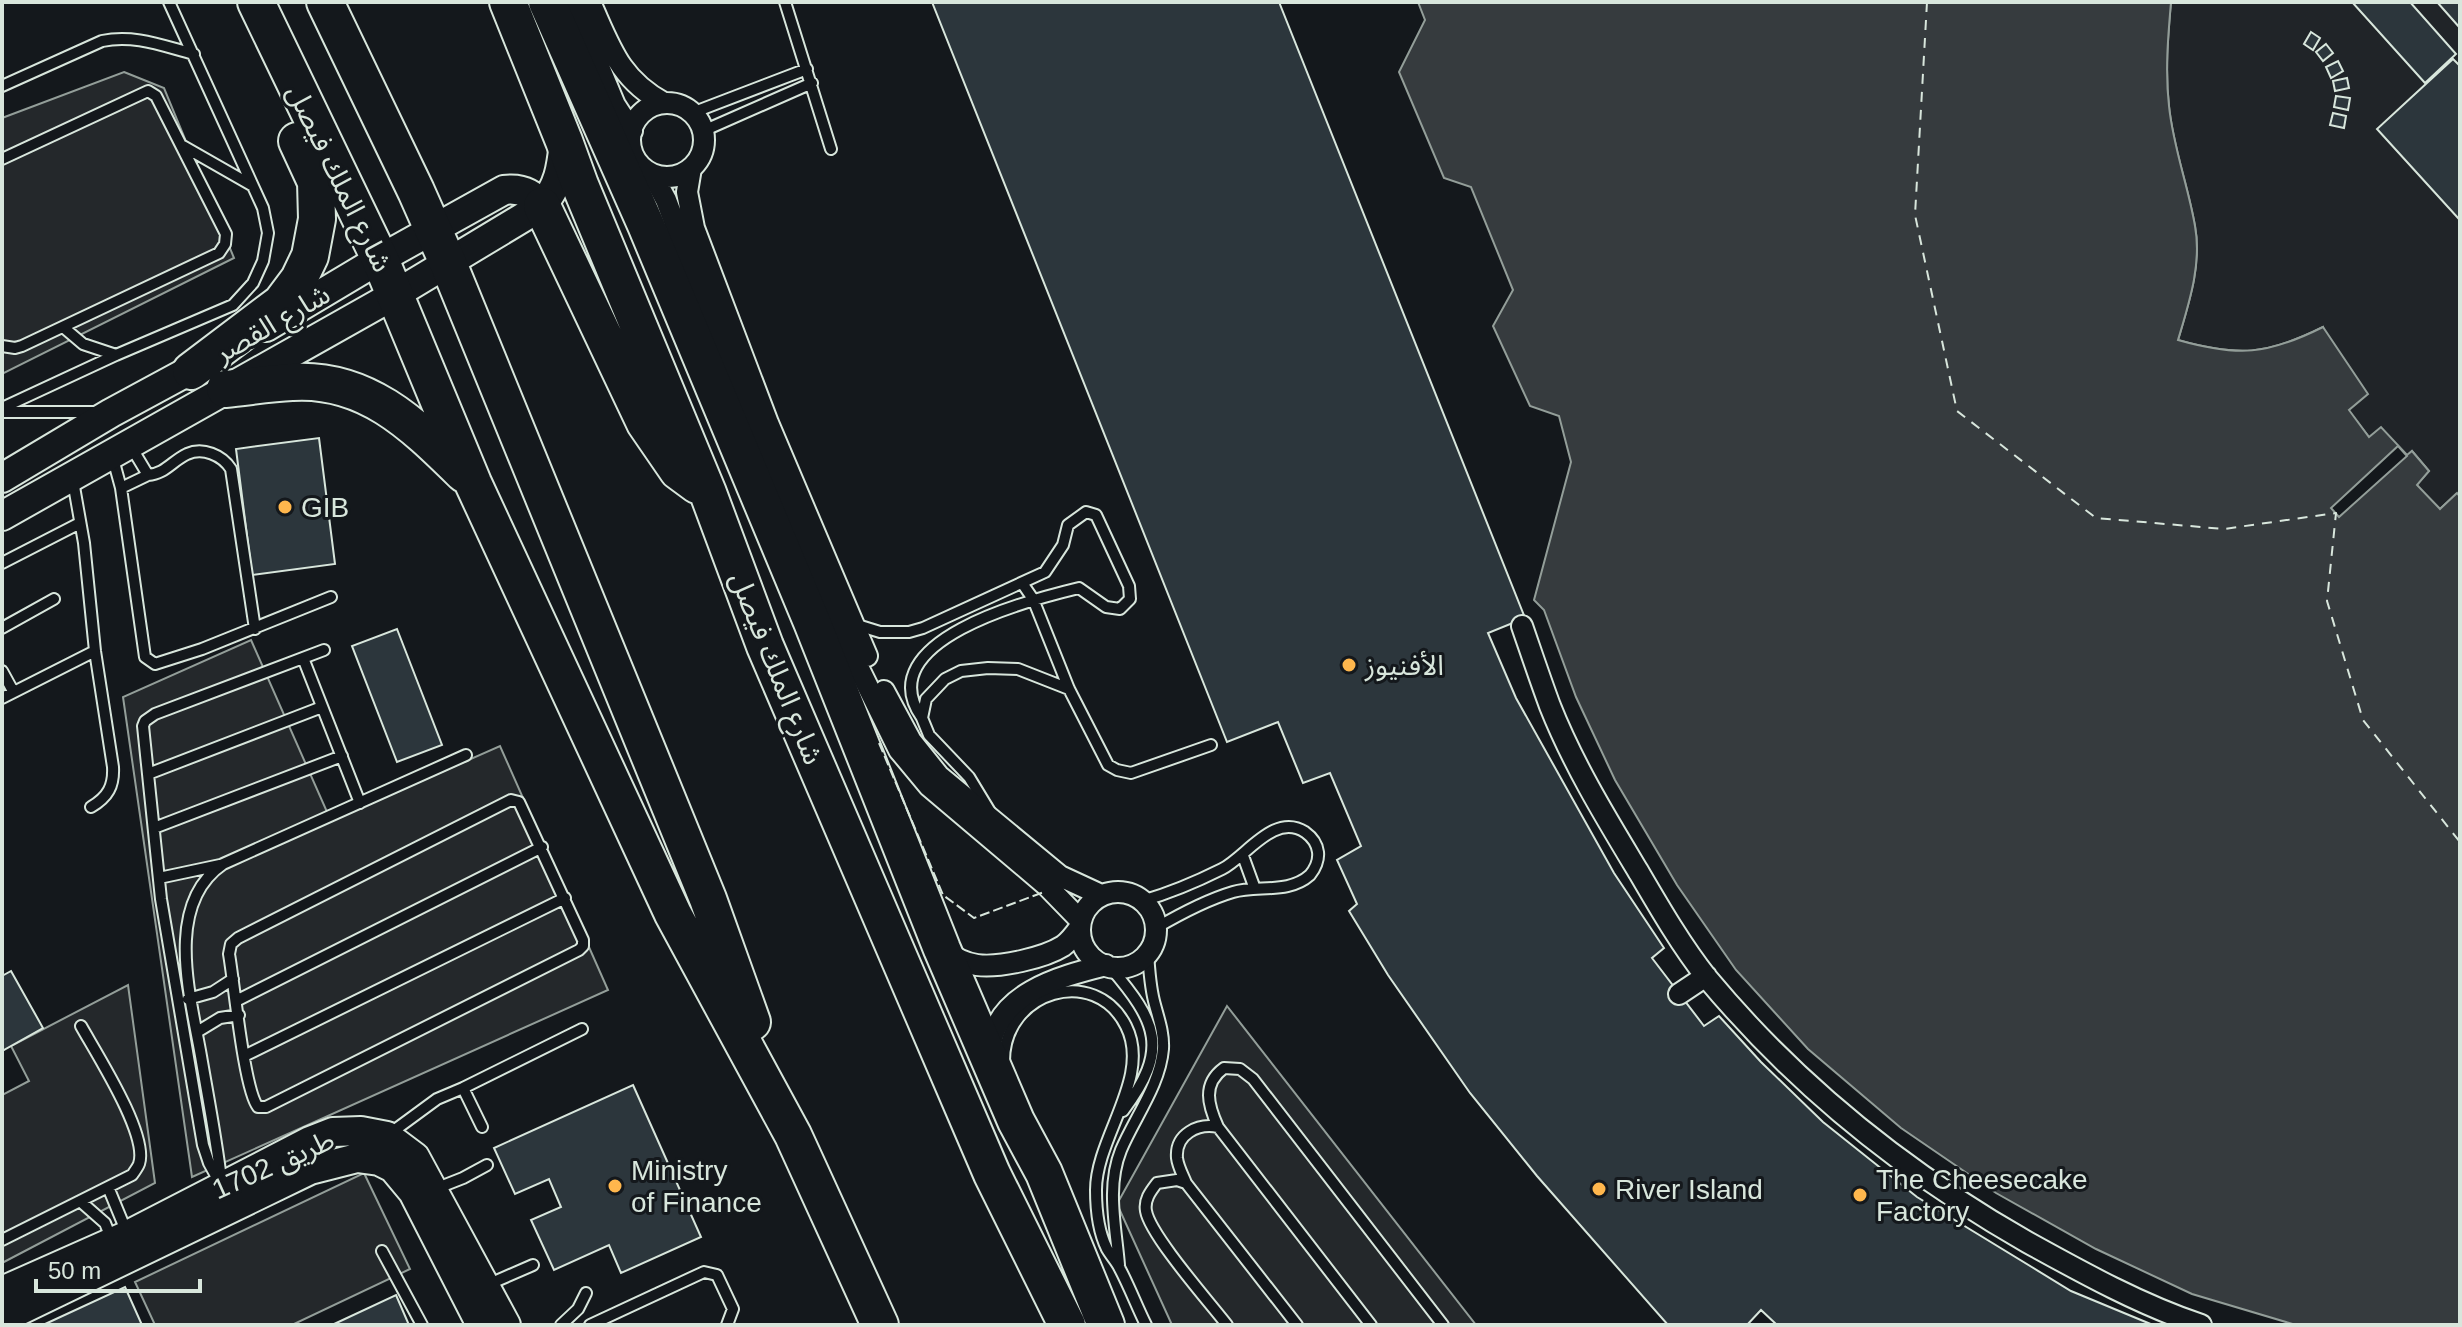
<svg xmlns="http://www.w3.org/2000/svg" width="2462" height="1327" font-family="Arial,'Noto Sans Arabic',sans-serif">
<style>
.green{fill:#202428;stroke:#939e99;stroke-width:2}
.parking{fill:#24282b;stroke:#939e99;stroke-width:2}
.water{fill:#363b3e;stroke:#939e99;stroke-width:2}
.pier{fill:#14181c;stroke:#939e99;stroke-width:2}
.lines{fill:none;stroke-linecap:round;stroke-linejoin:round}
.ferry{stroke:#d8e6dc;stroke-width:2;stroke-dasharray:10 8;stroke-linecap:butt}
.building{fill:#2c363c;stroke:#d8e6dc;stroke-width:2}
.lane-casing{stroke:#d8e6dc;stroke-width:14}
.street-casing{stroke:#d8e6dc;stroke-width:24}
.secondary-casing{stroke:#d8e6dc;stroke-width:32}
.highway-casing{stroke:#d8e6dc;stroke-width:40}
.lane{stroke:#14181c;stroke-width:10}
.street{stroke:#14181c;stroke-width:20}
.secondary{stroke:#14181c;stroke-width:28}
.highway{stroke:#14181c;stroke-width:36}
.fence{stroke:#d8e6dc;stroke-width:2;stroke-dasharray:10 4;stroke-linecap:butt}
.poi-dot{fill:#ffb74d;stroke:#14181c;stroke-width:3}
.labels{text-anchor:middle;stroke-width:6;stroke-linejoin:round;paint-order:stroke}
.street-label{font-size:28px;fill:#d8e6dc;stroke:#14181c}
.poi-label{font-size:28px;fill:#d8e6dc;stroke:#14181c;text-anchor:start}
</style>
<rect width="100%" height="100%" fill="#14181c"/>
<path class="green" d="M2171 2H2460V497L2456 494 2440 509 2416 485 2429 471 2412 451 2407 456 2369 437 2348 410 2323 327C2267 355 2238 357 2178 340 2189 303 2202 264 2195 226 2188 185 2173 147 2169 106 2165 71 2168 37 2171 2Z"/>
<path class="parking" d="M124 72 164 88 234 258 2 374V118Z
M251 640 331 821 500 746 608 990 192 1177 123 697Z
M128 985 155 1183 2 1263V1095L29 1081 11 1046Z
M1227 1006 1476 1325H1172L1117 1204Z
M364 1173 410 1269 292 1325H155L135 1282Z"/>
<path class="water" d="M1418 2H2171C2168 37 2165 71 2169 106 2173 147 2188 185 2195 226 2202 264 2189 303 2178 340 2238 357 2267 355 2323 327L2368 394 2349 410 2369 437 2381 427 2407 455 2412 451 2429 471 2417 485 2440 509 2457 493 2460 497V1325H2296L2192 1294 2096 1249 1996 1193 1901 1128 1808 1049 1736 970 1677 885 1615 780 1576 697 1544 610 1534 600 1571 462 1559 416 1530 406 1493 326 1513 290 1471 187 1444 178 1399 72 1425 20Z"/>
<path class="pier" d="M2398 446 2407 456 2339 517 2331 508Z"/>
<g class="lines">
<path class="ferry" d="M1927 2 1915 215 1957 411 2096 518 2224 529 2336 513 2327 601 2363 720 2460 842"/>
</g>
<path class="building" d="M932 2H1279L1525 618 1488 633 1516 698 1614 873 1664 948 1652 958 1704 1026 1719 1016 1761 1062 1823 1122 1917 1197 2071 1291 2153 1325H1777L1761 1310 1747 1325H1668L1537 1176 1470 1093 1388 975 1349 911 1357 904 1337 860 1361 846 1330 773 1303 783 1278 722 1227 742Z
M2352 2H2410L2456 54 2425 83Z
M2437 2H2460V28Z
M2311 32 2320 38 2313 50 2304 44Z
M2326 44 2333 53 2323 61 2316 52Z
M2453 59 2460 66V216L2458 218 2377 129Z
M2338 61 2343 71 2331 78 2326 67Z
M2347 78 2349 88 2335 91 2333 81Z
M2336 96 2350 98 2348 110 2334 107Z
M2333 113 2346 116 2344 128 2330 125Z
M319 438 335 564 252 575 236 449Z
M397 629 442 745 397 762 352 646Z
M11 971 43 1028 2 1051V976Z
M633 1085 701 1237 621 1273 609 1245 554 1270 531 1220 561 1207 549 1179 515 1194 494 1148Z
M125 1287 142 1325H43Z
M396 1295 409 1325H332Z"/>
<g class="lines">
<defs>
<path id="lane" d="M785 2 831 149
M2 86 102 41C134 34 163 46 194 54
M692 113 807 69
M703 131 812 83
M183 146 253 186
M2 159 148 91 156 96 226 234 225 244 219 253 22 346 15 348 2 346
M63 327 83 344 116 355
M2 408 116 355 233 305 253 283 263 261 268 233 263 208 169 2
M2 412H97
M130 445 148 475C165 474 172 461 187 454 203 447 222 455 231 469L255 629
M112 455 121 488 145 657 155 664 202 649 331 597
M73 481 84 543 95 651 113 767C114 786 108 797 91 807
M121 488 148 475
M2 563 80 523
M1022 583 1033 599 1069 689 1108 765 1117 770 1131 773 1211 745
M854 624 880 632H909L923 628 1045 572 1063 545 1068 525 1086 512 1096 515 1129 586 1130 599 1120 609 1106 607 1079 588C1029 600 868 641 922 718
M2 628 54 599
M303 658 360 803
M2 671 13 691
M2 698 95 651
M148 774 322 707
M511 800 519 802 583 940V946L579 950 266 1107H258C244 1090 234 982 229 954L231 944 238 938Z
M989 810 969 777 929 735 922 718 926 699 945 679 961 671 988 668 1018 669 1069 689
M154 828 342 756
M1243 856 1255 889
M159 878 220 865
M1142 901C1170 893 1196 882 1222 869 1246 857 1274 812 1305 832 1312 837 1317 844 1318 852 1319 860 1315 869 1310 875 1289 894 1258 885 1233 892 1206 900 1180 914 1156 928
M1110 967C1157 1022 1170 1049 1123 1111
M188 999 213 992 233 979
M236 1001 542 847
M197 1032 220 1018 239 1015
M244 1056 565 898
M1004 1061C1004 991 1095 964 1126 1026 1152 1077 1096 1137 1096 1190 1096 1210 1098 1231 1107 1249 1111 1256 1117 1262 1120 1269 1130 1288 1137 1307 1146 1325
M463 1088 482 1127
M1218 1127C1198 1123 1175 1134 1177 1158 1178 1167 1183 1175 1186 1183L1297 1325
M388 1135 437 1099 463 1088 582 1029
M221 1179C216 1137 208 1097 201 1056 191 998 163 905 223 864L466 755
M220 1183 209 1163 203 1145 161 899 143 726 145 721 155 714 324 650
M1186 1183 1177 1180 1157 1183C1150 1192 1144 1200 1146 1211 1150 1235 1210 1303 1227 1325
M108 1187 127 1233
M435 1189 463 1178 487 1165
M80 1201 105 1223 111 1238
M2 1240 132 1175C133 1174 139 1165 139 1164 149 1135 96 1053 81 1026
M382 1251 422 1325
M1119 1265C1116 1227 1106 1187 1121 1150 1135 1117 1160 1085 1163 1049 1164 1032 1158 1017 1154 1001 1150 985 1149 969 1148 952
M487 1285 533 1265
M561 1325 578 1309 586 1293
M590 1325 704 1272 717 1275 733 1309 727 1325
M1371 1325 1218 1127C1208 1105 1202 1084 1224 1068L1240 1069 1253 1079 1443 1325"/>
<path id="street" d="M572 2 615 105 632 131
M590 2C610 46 619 79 664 103
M630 140a37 37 0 1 1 74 0a37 37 0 1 1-74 0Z
M691 168 687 192 694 228 768 423 867 656
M652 174 666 200 753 430 832 614 899 750 929 786 1046 885 1081 921
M1522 626C1531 652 1540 679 1550 706 1573 764 1606 818 1638 871 1659 907 1681 945 1707 978 1796 1085 1906 1173 2027 1242 2083 1273 2141 1305 2201 1325
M884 691 911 741 939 776 1060 876 1101 895
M1080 930a38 38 0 1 1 76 0a38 38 0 1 1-76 0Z
M943 949C953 957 964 963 977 965 999 968 1044 958 1063 946 1070 941 1075 934 1080 927
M1679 994 1706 976
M990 1053C993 994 1058 977 1106 965"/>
<path id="secondary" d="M266 327 380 259 504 190C520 188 533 193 542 206
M2 478 111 413 209 360
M2 516 396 294 542 206C559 185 561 169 564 143
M2 1291 128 1235 310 1141 333 1132 361 1131 387 1136 415 1157 506 1325
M2 1319 310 1170 357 1158 379 1161 393 1168 413 1192 481 1325"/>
<path id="highway" d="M256 2 380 259 473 483 673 914 793 1135 880 1325
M325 2 416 191 448 263 708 899 752 1022
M508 2 564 141 580 185 708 493 765 646 992 1174 1067 1325
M547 2 646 225 812 622 942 949 1016 1121 1044 1173 1106 1325
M542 206 645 423 678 471 697 485
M191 371 281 303 299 279 310 256 317 219 316 182 297 141
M225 389C247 387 269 383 292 382 367 377 415 426 464 474"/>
</defs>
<use href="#lane" class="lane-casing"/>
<use href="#street" class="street-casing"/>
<use href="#secondary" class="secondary-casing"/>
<use href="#highway" class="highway-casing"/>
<use href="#lane" class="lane"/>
<use href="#street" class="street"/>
<use href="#secondary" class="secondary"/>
<use href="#highway" class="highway"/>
<path class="fence" d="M879 743 943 895 974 918 1044 892"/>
</g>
<g class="poi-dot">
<circle cx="285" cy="507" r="8"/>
<circle cx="1349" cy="665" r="8"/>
<circle cx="615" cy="1186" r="8"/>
<circle cx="1599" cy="1189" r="8"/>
<circle cx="1860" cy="1195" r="8"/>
</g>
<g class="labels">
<g class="street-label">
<text transform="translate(340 178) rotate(64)" y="10">شارع الملك فيصل</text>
<text transform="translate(272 323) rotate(-30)" y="10">شارع القصر</text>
<text transform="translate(777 668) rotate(68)" y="10">شارع الملك فيصل</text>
<text transform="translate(273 1164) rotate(-24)" y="10">طريق 1702</text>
</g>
<g class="poi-label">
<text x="301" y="517">GIB</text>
<text x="1365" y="675">الأفنيوز</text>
<text x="631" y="1180">Ministry<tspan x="631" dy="32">of Finance</tspan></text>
<text x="1876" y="1189">The Cheesecake<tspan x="1876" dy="32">Factory</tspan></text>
<text x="1615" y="1199">River Island</text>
</g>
</g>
<rect width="2462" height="1327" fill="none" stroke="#d8e6dc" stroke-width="8"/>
<path d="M36 1279v12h164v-12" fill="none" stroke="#d8e6dc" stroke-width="4"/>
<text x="48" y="1279" font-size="24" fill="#d8e6dc" stroke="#14181c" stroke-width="6" paint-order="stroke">50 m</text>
</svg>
